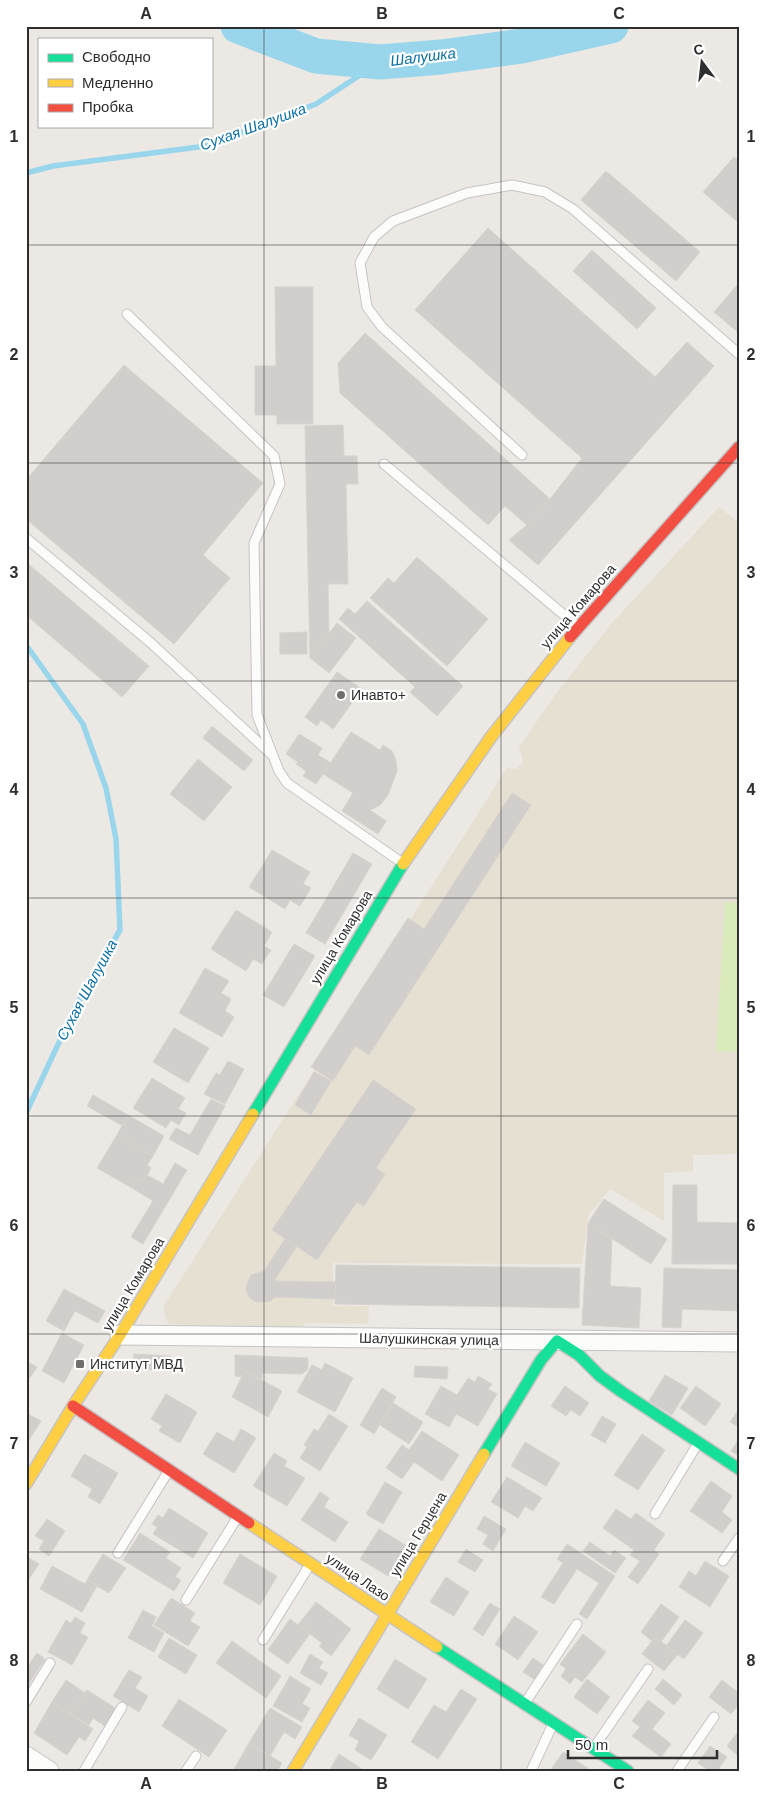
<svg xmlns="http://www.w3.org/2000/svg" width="765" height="1797" font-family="Helvetica,sans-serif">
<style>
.education{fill:#e6e0d3}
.pitch{fill:#d9eabb}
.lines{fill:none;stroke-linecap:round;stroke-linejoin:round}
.stream{stroke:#99d6ec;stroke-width:5.5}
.river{stroke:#99d6ec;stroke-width:35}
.building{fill:#d1cecb;stroke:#d7d4d0}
.lane-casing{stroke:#c5c4c5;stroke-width:11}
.street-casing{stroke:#c5c4c5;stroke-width:21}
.fast-casing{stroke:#c5c4c5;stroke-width:14}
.slow-casing{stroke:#c5c4c5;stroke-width:14}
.jam-casing{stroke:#c5c4c5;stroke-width:14}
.lane{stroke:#fcfcfb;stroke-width:9}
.street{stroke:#fcfcfb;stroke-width:19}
.fast{stroke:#16e098;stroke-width:11}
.slow{stroke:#ffcf43;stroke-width:11}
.jam{stroke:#f24e42;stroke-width:11}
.grid{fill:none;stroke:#2e2e2e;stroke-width:1;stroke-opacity:0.55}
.poi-dot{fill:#706f6e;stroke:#fff;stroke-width:2}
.labels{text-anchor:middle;stroke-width:4.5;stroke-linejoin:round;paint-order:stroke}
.street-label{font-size:14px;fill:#2e2e2e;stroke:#fff}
.poi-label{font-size:14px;fill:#2e2e2e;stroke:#fff;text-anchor:start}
.water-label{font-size:15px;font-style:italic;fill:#0d6fa3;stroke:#fff}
.neatline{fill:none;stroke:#2e2e2e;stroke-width:2}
.grid-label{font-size:16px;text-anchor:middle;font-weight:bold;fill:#2e2e2e}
</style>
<rect width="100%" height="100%" fill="#ece8e4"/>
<path class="education" d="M719 507 739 523V1154L693 1155V1171L664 1173V1221L610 1189 588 1216 582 1264 333 1263V1306H369L368 1324 304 1323 303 1331 168 1324 163 1307 507 768 516 769 523 761 519 747 555 695 611 624Z"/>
<path class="pitch" d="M725 902 739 903V1052L716 1051Z"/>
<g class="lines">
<path class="stream" d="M26 173 53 166 206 146 316 104 380 62
M26 645 83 724 106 788 116 839 120 930 76 1006 26 1113"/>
<path class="river" d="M238 26 316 56 380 62 441 57 522 46 611 26"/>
</g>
<path class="building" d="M734 157 739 161V223L703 192Z
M606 171 700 252 676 281 581 200Z
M488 228 655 377 687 342 714 366 538 565 509 540 527 525 550 499 582 458 415 310Z
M592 250 656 308 637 329 573 271Z
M739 283V333L714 312Z
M275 287H313V424H277V415H255V366H276Z
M365 333 550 499 527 525 505 506 488 525 340 393 338 363Z
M124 365 263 483 203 555 230 578 174 644 26 519V480Z
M343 425 344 456H357L358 484H346L348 584H328L329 634 310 658 305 426Z
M417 557 488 619 447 666 370 598 388 578 394 583Z
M26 562 149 666 122 697 26 615Z
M367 601 463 686 437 716 410 692 415 687 339 619 348 608 355 614Z
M337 623 356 638 329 673 310 658Z
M307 632V654H280V633Z
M337 672 362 689 333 729 321 720 317 726 305 717Z
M212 726 253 760 244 771 203 738Z
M351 732 380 750 383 745 392 751 396 760 397 771 388 795 380 805 370 810 386 821 378 834 342 811 353 793 323 774Z
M299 734 322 748 318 755 331 763 316 784 303 776 306 771 296 764 298 762 286 754Z
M198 759 232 787 204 821 170 794Z
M512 793 531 805 369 1055 355 1046 333 1081 311 1067 408 918 424 929Z
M272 850 310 872 303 884 311 888 300 906 290 900 285 909 249 887Z
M353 853 372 864 325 944 306 933Z
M236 910 272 932 264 946 271 950 262 964 253 959 246 971 211 949Z
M294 944 315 956 284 1007 263 995Z
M205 968 229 981 221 993 231 999 225 1011 234 1017 222 1037 179 1013Z
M174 1028 209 1048 188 1083 153 1062Z
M228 1061 244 1069 225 1104 204 1094 216 1073 220 1075Z
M314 1072 331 1081 311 1115 295 1105Z
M152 1078 185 1098 178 1109 186 1113 179 1125 171 1120 166 1128 133 1108Z
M373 1080 416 1109 376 1168 385 1174 364 1206 357 1202 317 1260 272 1230Z
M93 1095 128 1115 123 1126 87 1106Z
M211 1099 225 1106 198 1155 169 1139 176 1128 190 1135Z
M128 1115 164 1136 153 1156 117 1135Z
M117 1135 153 1156 147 1165 151 1168 144 1181 138 1178 132 1188 97 1168Z
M175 1163 187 1170 143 1244 131 1237 153 1201 132 1188 138 1178 144 1181 147 1175 163 1184Z
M673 1185H697V1222L739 1223V1264H672Z
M604 1199 667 1239 651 1264 588 1223Z
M588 1223 612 1239 610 1286 641 1288 639 1328 582 1325Z
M285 1239 297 1246 274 1281 336 1282 335 1299 275 1297 271 1301 266 1302H256L250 1298 246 1290 247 1284 251 1275 264 1271Z
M336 1265 580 1268 579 1308 335 1304Z
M664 1268 739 1270V1311L682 1309 681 1328 662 1327Z
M64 1289 105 1311 98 1323 75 1311 64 1331 46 1321Z
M62 1333 84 1345 64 1383 42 1371Z
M134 1354 171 1356 170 1371 133 1369Z
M235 1355 308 1358V1369L302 1374 262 1373V1380L245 1371 242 1377 235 1376Z
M26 1361 37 1367 30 1378 26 1375Z
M325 1363 353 1378 335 1412 297 1392 312 1365 322 1370Z
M415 1366 448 1367 447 1379 414 1377Z
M245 1371 282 1391 268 1417 232 1397Z
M665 1375 688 1388 672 1415 649 1401Z
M478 1376 492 1384 488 1389 497 1394 478 1426 456 1414 449 1427 425 1414 441 1386 457 1395 468 1378 475 1382Z
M565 1386 589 1403 580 1416 571 1410 566 1416 551 1406Z
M696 1386 721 1404 705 1426 680 1408Z
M382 1388 396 1397 374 1434 360 1425Z
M166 1394 197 1412 180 1443 159 1431 162 1426 151 1419Z
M393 1403 423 1422 409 1444 380 1425Z
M739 1409V1427L730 1422Z
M26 1413 41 1421 29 1440 26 1438Z
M329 1414 348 1426 320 1471 300 1458 307 1447 304 1445 314 1429 318 1431Z
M602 1416 616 1424 605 1443 591 1435Z
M241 1429 256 1438 234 1473 203 1454 217 1432 234 1442Z
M422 1431 459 1455 442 1481 414 1462 402 1479 386 1468 402 1445 409 1450Z
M642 1434 665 1450 638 1490 614 1475Z
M739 1439V1456L731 1451Z
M525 1442 560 1463 546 1486 511 1466Z
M274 1453 287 1461 284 1466 305 1478 287 1506 253 1486Z
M84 1454 118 1473 100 1504 88 1497 92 1489 71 1476Z
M507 1477 542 1498 533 1511 525 1506 518 1518 491 1502Z
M711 1481 732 1496 722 1512 732 1520 722 1533 690 1511Z
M385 1482 402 1492 383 1524 366 1514Z
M320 1492 329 1498 324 1507 348 1522 335 1542 301 1520Z
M169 1508 208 1533 193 1558 153 1534 157 1527 152 1524 158 1515 163 1518Z
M616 1509 631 1519 636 1513 665 1534 654 1550 659 1554 638 1584 628 1577 640 1561 630 1555 634 1550 603 1528Z
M484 1516 506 1529 493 1551 483 1544 488 1535 477 1529Z
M47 1519 65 1531 49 1556 39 1549 44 1541 35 1536Z
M379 1529 407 1546 388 1576 360 1559Z
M140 1533 170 1552 166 1558 181 1568 175 1577 181 1580 174 1591 123 1560Z
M590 1542 610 1556 614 1550 626 1558 615 1573 583 1551Z
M567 1544 615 1576 587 1619 579 1614 599 1583 577 1569 554 1604 541 1597 563 1563 557 1559Z
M466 1549 483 1560 475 1572 458 1562Z
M103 1554 126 1568 109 1593 87 1580Z
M240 1554 277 1576 260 1605 223 1583Z
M26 1556 39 1564 26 1583Z
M705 1561 729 1576 710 1607 679 1587 689 1571 696 1576Z
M52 1566 85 1584 87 1580 97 1586 82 1612 40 1589Z
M446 1577 469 1592 454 1616 430 1602Z
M171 1598 195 1613 190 1621 200 1627 188 1646 154 1625Z
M316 1602 351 1629 331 1656 319 1646 322 1643 298 1625Z
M490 1603 500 1609 483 1636 473 1629Z
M661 1604 679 1617 661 1642 655 1637 652 1641 641 1632Z
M143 1610 156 1617 152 1626 164 1633 154 1652 128 1638Z
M514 1616 538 1632 518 1660 495 1644Z
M75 1617 85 1623 80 1633 88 1637 72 1665 48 1652 66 1620 71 1623Z
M290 1619 310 1634 288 1664 268 1650Z
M685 1620 703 1633 684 1659 666 1646Z
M583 1634 606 1652 582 1682 575 1677 570 1684 561 1676 566 1669 560 1664Z
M655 1637 678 1654 664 1671 642 1654Z
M169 1638 197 1655 186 1674 158 1657Z
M232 1641 281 1676 266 1698 216 1663Z
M37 1653 45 1659 28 1685H26V1669Z
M310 1654 323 1662 319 1668 328 1673 321 1685 300 1673Z
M533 1658 543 1665 534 1679 523 1672Z
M395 1659 427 1679 408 1709 377 1689Z
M129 1670 142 1677 135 1688 148 1696 139 1712 113 1696Z
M290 1676 311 1689 302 1704 310 1708 302 1722 273 1706Z
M587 1679 610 1697 597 1714 574 1697Z
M663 1679 682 1695 674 1705 655 1689Z
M66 1680 85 1693 71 1714 52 1702Z
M722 1680 739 1693V1704L731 1714 709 1697Z
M461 1689 477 1699 438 1759 411 1742 434 1705 446 1712Z
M87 1690 117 1709 106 1727 93 1718 89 1725 71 1714Z
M179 1699 227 1730 209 1757 162 1726Z
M648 1700 665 1713 652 1729 671 1744 661 1757 632 1736 640 1727 632 1721Z
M52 1702 93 1729 85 1741 79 1737 67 1755 34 1733Z
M270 1708 302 1727 295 1739 284 1732 270 1756 249 1743Z
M359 1718 387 1735 371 1760 355 1750 359 1741 349 1735Z
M738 1732 739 1753 737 1755 727 1746Z
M249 1743 282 1763 277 1771H233Z
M710 1746 727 1757 719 1768 723 1771H705L707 1769 698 1763Z
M563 1752 592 1771H550Z
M339 1754 365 1771H329Z"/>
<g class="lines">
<defs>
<path id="lane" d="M127 314 274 456 280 484 254 543 257 715 279 771 287 783 401 862
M522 455 382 327 367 307 360 263 374 237 393 221 467 193 512 185 545 192 573 209 739 354
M384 464 576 625
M26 538 151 643 271 754
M655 1514 697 1445
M118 1553 168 1472
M723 1561 739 1538
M186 1600 237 1518
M263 1640 309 1566
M26 1702 50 1663
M525 1703 577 1624
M595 1746 648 1669
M84 1771 122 1707
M186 1771 196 1756
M531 1771 552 1726
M677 1771 714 1717"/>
<path id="street" d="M120 1335 739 1342
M26 1756 49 1771"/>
<path id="fast" d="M253 1114 403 864
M484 1454 541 1360 557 1341 579 1355 600 1376 622 1392 739 1469
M437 1647 628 1771"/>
<path id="slow" d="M403 864 491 737 570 637
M26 1484 73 1406 120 1335 253 1114
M249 1523 437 1647
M293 1771 484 1454"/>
<path id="jam" d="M570 637 739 447
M73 1406 249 1523"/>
</defs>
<use href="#lane" class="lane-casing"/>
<use href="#street" class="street-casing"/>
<use href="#fast" class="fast-casing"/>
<use href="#slow" class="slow-casing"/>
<use href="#jam" class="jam-casing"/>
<use href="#lane" class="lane"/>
<use href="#street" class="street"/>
<use href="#fast" class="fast"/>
<use href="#slow" class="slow"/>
<use href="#jam" class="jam"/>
</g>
<path class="grid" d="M264 26V1771M501 26V1771M26 245H739M26 463H739M26 681H739M26 898H739M26 1116H739M26 1334H739M26 1552H739"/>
<g class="poi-dot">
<circle cx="341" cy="695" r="5"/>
<rect x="75" y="1359" width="10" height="10" rx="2.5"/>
</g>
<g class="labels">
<g class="street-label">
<text transform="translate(578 606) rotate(-49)" y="5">улица Комарова</text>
<text transform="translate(341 937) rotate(-59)" y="5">улица Комарова</text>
<text transform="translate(133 1284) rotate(-59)" y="5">улица Комарова</text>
<text transform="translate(429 1339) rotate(1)" y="5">Шалушкинская улица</text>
<text transform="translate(418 1534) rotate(-59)" y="5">улица Герцена</text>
<text transform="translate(358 1577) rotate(34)" y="5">улица Лазо</text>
</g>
<g class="poi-label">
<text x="351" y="700">Инавто+</text>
<text x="90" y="1369">Институт МВД</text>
</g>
<g class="water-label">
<text transform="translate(423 57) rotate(-7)" y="5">Шалушка</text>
<text transform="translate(253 127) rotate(-20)" y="5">Сухая Шалушка</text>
<text transform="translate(87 990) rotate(-62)" y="5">Сухая Шалушка</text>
</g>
</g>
<rect width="765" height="1797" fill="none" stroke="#ffffff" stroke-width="55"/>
<rect x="38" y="38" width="175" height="90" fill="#ffffff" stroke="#ababab"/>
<rect x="48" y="54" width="25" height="8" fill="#16e098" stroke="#ababab"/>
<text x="82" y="62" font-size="15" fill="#2e2e2e">Свободно</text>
<rect x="48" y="79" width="25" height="8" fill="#ffcf43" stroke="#ababab"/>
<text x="82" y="88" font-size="15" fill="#2e2e2e">Медленно</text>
<rect x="48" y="104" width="25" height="8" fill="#f24e42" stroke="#ababab"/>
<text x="82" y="112" font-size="15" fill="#2e2e2e">Пробка</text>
<g transform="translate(702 62) rotate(345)" stroke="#ffffff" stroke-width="4" paint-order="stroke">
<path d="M0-4L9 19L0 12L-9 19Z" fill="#2e2e2e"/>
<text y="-8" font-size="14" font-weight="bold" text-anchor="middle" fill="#2e2e2e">С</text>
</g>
<path d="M568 1750v8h149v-8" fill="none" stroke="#2e2e2e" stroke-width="2.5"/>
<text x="575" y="1750" font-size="15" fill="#2e2e2e" stroke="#ffffff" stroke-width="4" paint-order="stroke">50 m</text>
<rect x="28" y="28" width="710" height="1742" class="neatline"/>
<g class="grid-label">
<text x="146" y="19">A</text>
<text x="382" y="19">B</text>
<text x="619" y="19">C</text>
<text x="14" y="142">1</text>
<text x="751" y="142">1</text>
<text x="14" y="360">2</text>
<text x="751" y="360">2</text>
<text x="14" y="578">3</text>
<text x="751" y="578">3</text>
<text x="14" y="795">4</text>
<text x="751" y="795">4</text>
<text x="14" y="1013">5</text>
<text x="751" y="1013">5</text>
<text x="14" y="1231">6</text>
<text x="751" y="1231">6</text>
<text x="14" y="1449">7</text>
<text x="751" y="1449">7</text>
<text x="14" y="1666">8</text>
<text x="751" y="1666">8</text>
<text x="146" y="1789">A</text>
<text x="382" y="1789">B</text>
<text x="619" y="1789">C</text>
</g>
</svg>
